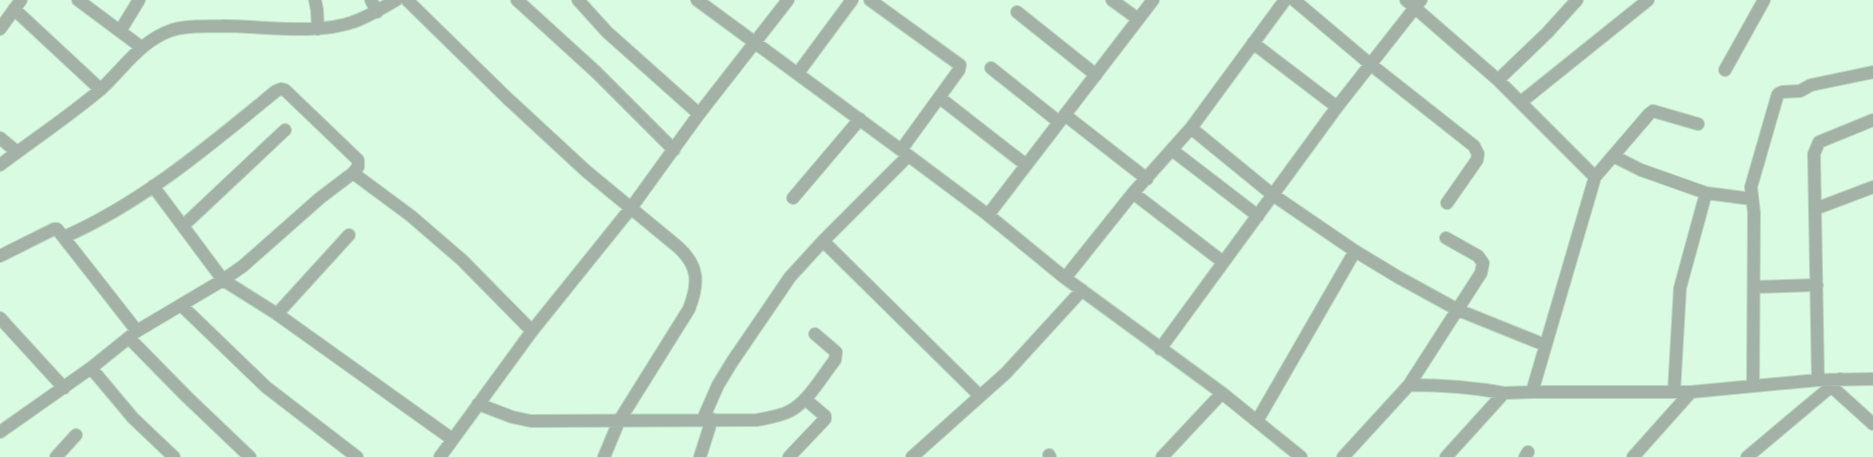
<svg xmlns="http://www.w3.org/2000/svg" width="1873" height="457" font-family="'Asap Condensed',sans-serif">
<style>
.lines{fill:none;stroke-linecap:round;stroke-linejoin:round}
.street-casing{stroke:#b9d8c1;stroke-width:14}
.street{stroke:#a3b1a7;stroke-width:12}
</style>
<rect width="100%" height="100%" fill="#d9fbe2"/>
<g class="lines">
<defs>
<path id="street" d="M78 0 141 47
M315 0 317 10 318 29
M371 0 377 12
M407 0 507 98 586 171 678 247C699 266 699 283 689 309L619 421 604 457
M517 0 596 72 674 150
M578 0 607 32 699 114
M697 0 901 150 988 215 1065 278 1222 393 1301 457
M870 0 960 65 959 70 901 150
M1112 0 1138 19
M1294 0 1370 64 1474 146 1478 154 1477 160 1447 203
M1406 0 1498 80 1595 177 1532 392
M14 9 100 89
M1017 12 1096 75
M0 29 21 0
M120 31 139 0
M1253 43 1337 107
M991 68 1059 122
M1725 70 1764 0
M798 73 852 0
M1498 80 1547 33 1577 0
M940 98 1026 165
M1521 102 1648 0
M1065 115 1147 179
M1191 128 1273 195 1355 251 1398 277 1458 310 1545 345
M0 138 17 152
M1172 150 1258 216
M1613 156 1641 170 1706 193 1752 199
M0 165C33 140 68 117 100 90 123 69 140 41 172 30 188 25 206 27 223 26 261 26 318 35 353 22 368 17 382 8 396 0
M353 173 411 216 462 260 532 331
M1595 177 1649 114 1653 111 1698 124
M153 186 223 280 277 314 452 439
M1133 193 1223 262
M793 198 860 119
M1815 209 1873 187
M988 215 1153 0
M184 225 285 130
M823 241 980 396
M0 256 54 229H57L137 331
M1065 278 1133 193 1191 128 1285 0
M1755 287 1817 285
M181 305 266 387 357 457
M277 314 349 235
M0 318 64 388
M129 338 187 397 250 457
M1160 349 1337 107 1421 0
M91 368 133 418 174 457
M1818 380 1814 154 1819 142 1873 120
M1409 385C1442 385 1472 387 1504 393
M1753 386 1754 213 1751 187 1777 97 1778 94 1782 92 1800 91 1811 85 1873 72
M1831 386 1873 424
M1674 392 1680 288 1706 193
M478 404 512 417 531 421 757 420C768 418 780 416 790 411 809 401 822 376 835 360L836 352 815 334
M703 419 718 385 732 362 790 277 823 241 908 156
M1257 421 1355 251
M0 432 91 368 137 331 223 280 243 266 320 198 353 173 358 167V160L285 90 281 89 276 91C210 145 142 203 64 237
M1049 455 1050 457
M56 457 76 435
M440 457 532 331 631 208 699 114 788 0
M700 457 712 419
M789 457 825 419V416L805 399
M912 457 1006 373 1082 290
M1162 457 1222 393
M1343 457 1409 385 1481 273 1483 263 1478 256 1446 238
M1446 457 1504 393 1532 392H1691L1818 380 1873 379
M1525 457 1528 452
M1633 457 1691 392
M1747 457 1840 379"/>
</defs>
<use href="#street" class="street-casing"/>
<use href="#street" class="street"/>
</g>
</svg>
